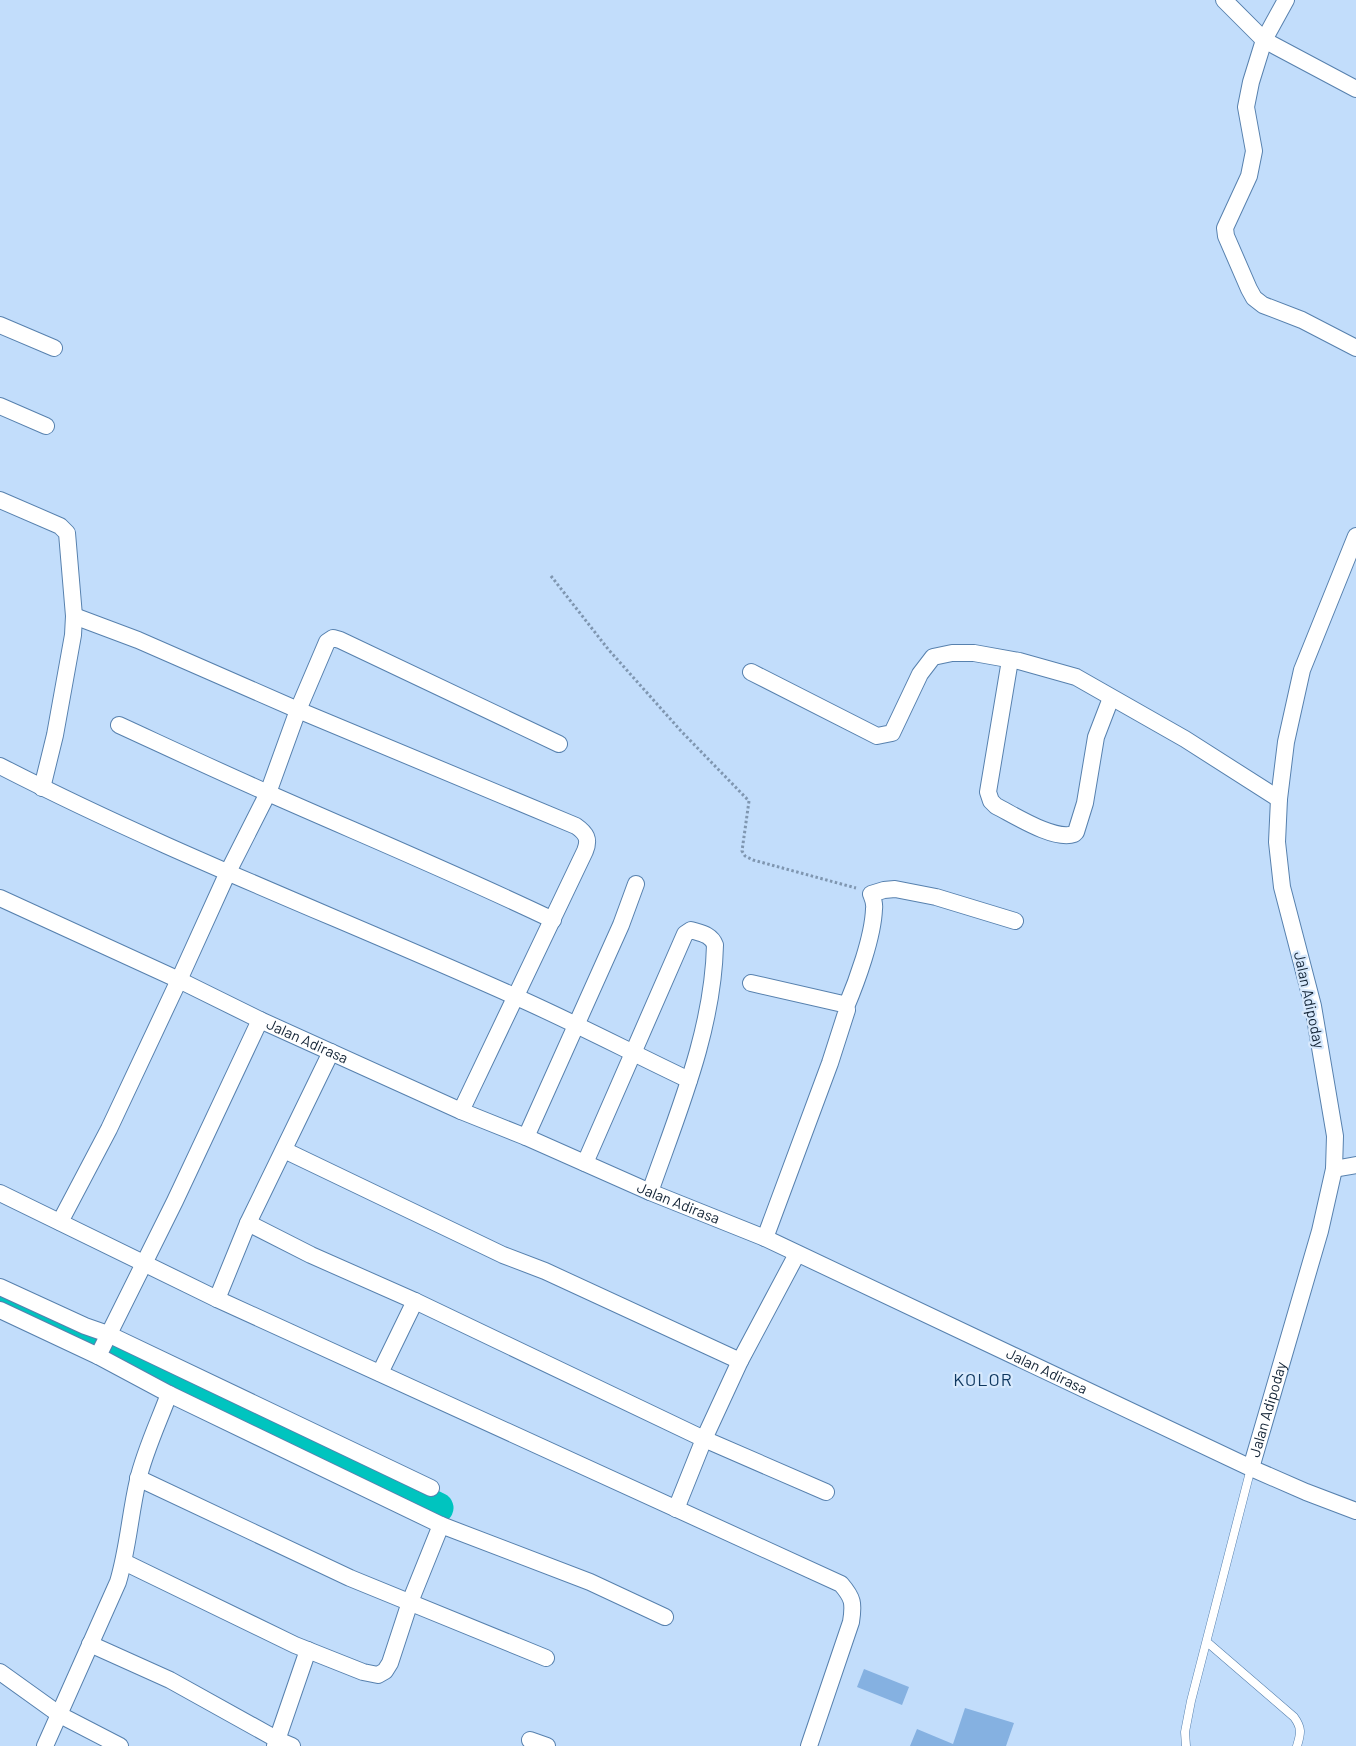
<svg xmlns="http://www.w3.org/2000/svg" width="1356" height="1746" font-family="Barlow,sans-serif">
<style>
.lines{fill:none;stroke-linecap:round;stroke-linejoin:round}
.river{stroke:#00c4bf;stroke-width:31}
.building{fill:#85b1e1}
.lane-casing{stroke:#5781ae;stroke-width:9}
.street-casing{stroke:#5781ae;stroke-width:18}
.path{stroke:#7f96b0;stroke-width:3;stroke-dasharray:2.5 2.5;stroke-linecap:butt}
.lane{stroke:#fff;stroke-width:8}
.street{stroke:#fff;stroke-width:16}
.labels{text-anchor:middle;stroke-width:4.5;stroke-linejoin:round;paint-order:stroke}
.street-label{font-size:15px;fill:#132436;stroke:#d7e9fd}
.quarter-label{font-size:18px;letter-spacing:1px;fill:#0e375f;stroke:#d7e9fd}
</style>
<rect width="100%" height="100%" fill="#c2ddfb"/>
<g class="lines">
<path class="river" d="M0 1296 116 1350 438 1508"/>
</g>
<path class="building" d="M864 1669 909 1687 902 1705 857 1687Z
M965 1708 1014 1723 1006 1746H910L917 1729 953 1744Z"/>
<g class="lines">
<defs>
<path id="lane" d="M1207 1642 1294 1717C1302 1728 1301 1733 1297 1746
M1186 1746 1185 1732 1191 1701 1251 1468"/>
<g id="street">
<path d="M1224 0 1264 40 1356 89"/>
<path d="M1286 0 1264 40 1251 82 1246 107 1254 151 1249 176 1225 228 1226 236 1249 289 1254 298 1263 305 1302 320 1356 348"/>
<path d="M0 325 54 348"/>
<path d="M0 406 46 426"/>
<path d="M0 500 60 526 67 533 74 616 73 635 55 735 42 788"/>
<path d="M74 616 138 640 298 710 576 826C586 833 590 839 585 851L461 1111"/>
<path d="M1010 660 988 792 991 801 996 806C1014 815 1054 841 1074 834L1076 832 1085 803 1096 737 1111 698"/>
<path d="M751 672 877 736 892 733 920 674 933 657 952 653H974L1019 661 1076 677 1185 739 1279 799"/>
<path d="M119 725C169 748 218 771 268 793 363 835 459 875 553 920"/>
<path d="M0 766C167 852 343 919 514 996 573 1022 630 1052 689 1080"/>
<path id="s1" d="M0 898 179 980 260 1020 461 1111 526 1137 650 1192 765 1238 1251 1468 1306 1492 1356 1511"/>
<path d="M751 983 843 1004 847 1010 830 1063 765 1238"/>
<path d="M846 1007C857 981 873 937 874 909 875 903 873 899 871 894L884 890 895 889 936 897 1015 921"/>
<path d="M526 1137 621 925 636 884"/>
<path d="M284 1150 503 1255 545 1271 740 1361"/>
<path d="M585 1163 685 934 691 930C700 933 711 934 715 945 713 1031 678 1112 650 1192"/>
<path d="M1334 1169 1356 1165"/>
<path d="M0 1193 217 1299 841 1584C853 1598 854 1603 851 1622L809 1746"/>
<path d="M60 1222 109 1129 179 980 228 872 268 793 298 710 327 642 333 638 340 640 559 744"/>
<path d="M248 1223 311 1255 415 1301 704 1439 826 1492"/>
<path d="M0 1287 85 1326 108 1334 431 1488"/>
<path d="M217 1299 248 1223 331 1052"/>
<path d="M0 1310 98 1356 169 1394 441 1525 590 1582 665 1617"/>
<path d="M98 1356 175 1201 260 1020"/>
<path d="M380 1373 415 1301"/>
<path id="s2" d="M1251 1468 1320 1231 1334 1169 1335 1136 1313 1006 1282 887 1277 842 1279 799 1286 742 1302 670 1356 536"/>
<path d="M138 1478 350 1578 546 1658"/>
<path d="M676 1509 704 1439 740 1361 797 1254"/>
<path d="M124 1562 295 1645 363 1672 378 1675 385 1671 390 1663 410 1602 441 1525"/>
<path d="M90 1644 170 1680 278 1740 292 1746"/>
<path d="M0 1672 60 1715 120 1746"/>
<path d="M530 1740 547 1746"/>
<path d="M45 1746 118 1582C128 1549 130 1514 138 1480 144 1453 159 1421 169 1394"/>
<path d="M275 1746 308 1650"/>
</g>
</defs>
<use href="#lane" class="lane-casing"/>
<use href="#street" class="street-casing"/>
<path class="path" d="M551 576 608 649 681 731 749 801 742 851 745 856 753 860 856 888"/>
<use href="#lane" class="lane"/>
<use href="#street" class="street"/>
</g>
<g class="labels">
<g class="street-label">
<text transform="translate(1309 1000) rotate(78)" y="5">Jalan Adipoday</text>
<text dy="5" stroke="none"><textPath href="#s1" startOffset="339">Jalan Adirasa</textPath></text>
<text dy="5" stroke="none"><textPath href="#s1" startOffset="744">Jalan Adirasa</textPath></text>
<text dy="5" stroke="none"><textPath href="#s1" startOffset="1149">Jalan Adirasa</textPath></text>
<text dy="5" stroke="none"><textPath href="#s2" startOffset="61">Jalan Adipoday</textPath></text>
</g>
<g class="quarter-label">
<text x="983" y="1386">KOLOR</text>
</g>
</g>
</svg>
